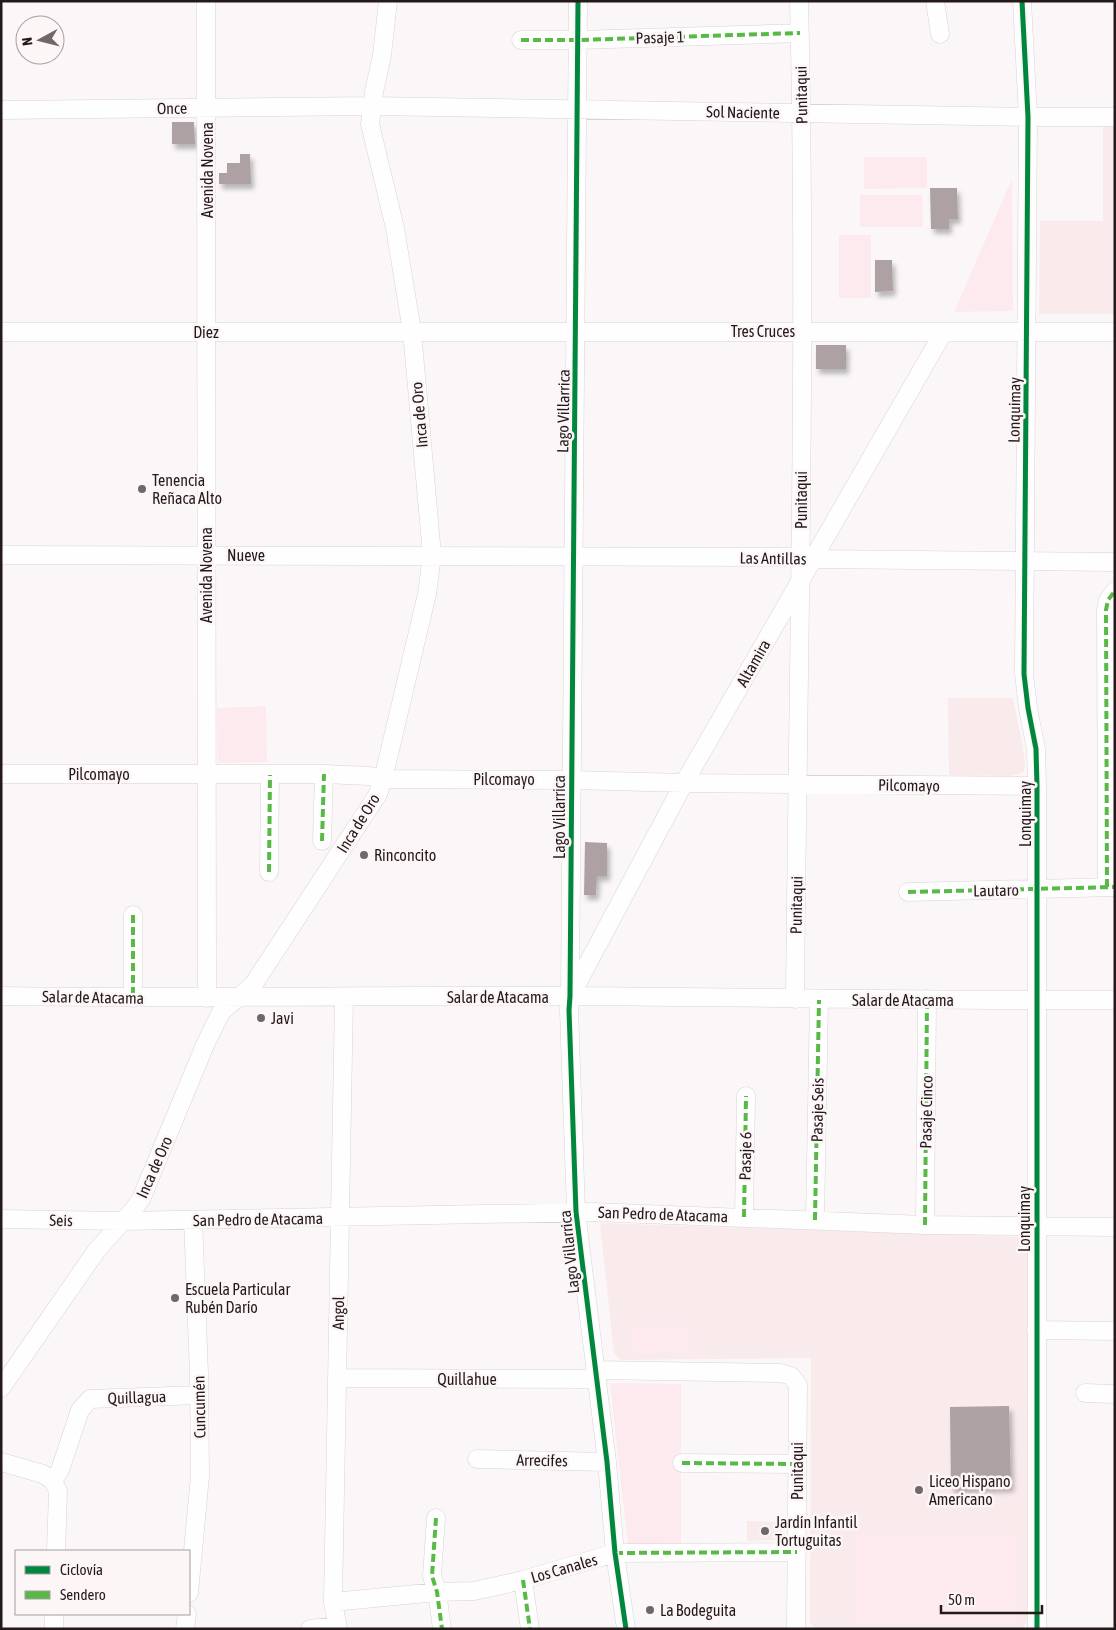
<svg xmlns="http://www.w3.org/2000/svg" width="1116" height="1630" font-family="'Asap Condensed',sans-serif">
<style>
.built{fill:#f9eaec}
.green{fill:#fdeaee}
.building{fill:#aea1a4;filter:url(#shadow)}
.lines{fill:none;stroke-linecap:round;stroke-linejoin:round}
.minor-casing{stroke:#dad2d4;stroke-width:19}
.minor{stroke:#fefefe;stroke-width:18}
.quiet{stroke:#58b947;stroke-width:4;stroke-dasharray:8 4;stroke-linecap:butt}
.cycleway-casing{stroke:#fcf6f7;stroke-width:8}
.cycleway{stroke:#00873e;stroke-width:5}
.poi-dot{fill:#6f6768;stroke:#fcf6f7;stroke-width:2}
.labels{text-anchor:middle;stroke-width:5;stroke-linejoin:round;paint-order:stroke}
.street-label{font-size:16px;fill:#24191b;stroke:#fcf6f7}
.poi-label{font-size:16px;fill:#24191b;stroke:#fcf6f7;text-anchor:start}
</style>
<defs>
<filter id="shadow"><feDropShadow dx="3" dy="5" stdDeviation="2.5" flood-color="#0004"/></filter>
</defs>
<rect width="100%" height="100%" fill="#fbf7f8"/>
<path class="built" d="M1103 125H1115V314H1039L1040 221H1103Z
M948 698H1013L1023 747 1025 767 1023 772 1019 774 1011 776 949 775Z
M600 1223 1024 1237 1028 1242 1027 1621 1022 1629 815 1628 810 1622 811 1358 621 1360 614 1353Z
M747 1521 782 1522V1540L747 1541Z"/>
<path class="green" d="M864 157H927V188L864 189Z
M1012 179 1013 311 954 312Z
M860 195H922L923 227H860Z
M839 235H871V298H839Z
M266 706 267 762 218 763 217 708Z
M690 1325 691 1353 630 1354V1326Z
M610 1383 681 1384V1545H628Z
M1018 1533 1019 1623 854 1624 853 1534Z"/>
<path class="building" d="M172 122H194L195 144H172Z
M240 154H250L251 184H219V173H227V163H240Z
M930 188H957L958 219H949V229H931Z
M875 260H892L893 291 875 292Z
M816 345H846V369H816Z
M585 842 607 843V876H597L596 895H584Z
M1009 1406 1011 1487 951 1488 950 1407Z"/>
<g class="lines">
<defs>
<path id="minor" d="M206 1 207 998
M578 1 570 996 569 1010 576 1212 607 1462 615 1553 626 1629
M935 1 940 34
M1022 1 1028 117 1024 674 1028 708 1036 749 1037 786V1629
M521 40H578L800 33
M1 110 372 106 1028 117H1115
M1 332H1115
M1 555 801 557 812 559 1115 562
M1 774H324L369 776 383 779 572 780 684 783 1037 786
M322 841 324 774
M269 872 270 775
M1107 887 1106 610 1108 600 1115 591
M908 892 1115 887
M133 915V998
M572 993 684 783 943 333
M1 996C192 999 382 995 572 996 753 997 934 1001 1115 1000
M795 999C798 667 807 334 799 1
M744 1217 746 1096
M1 1219 122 1221 594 1212 925 1225 1115 1227
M815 1220 819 1000
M925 1225 927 999
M1036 1330 1115 1331
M595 1370 781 1373 791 1376 798 1385 796 1629
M337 1378 597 1379
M1 1388 97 1250 133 1210 141 1199 205 1045 221 1012 253 985 378 794 383 779 427 594 432 555 412 331 395 228 370 124 374 92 382 55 388 1
M1085 1393 1115 1394
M477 1459 607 1462
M1 1462 43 1474 53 1481
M682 1463 797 1464
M53 1481 60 1470 80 1410 90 1399 199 1395
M53 1481 58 1491 56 1551
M436 1518 432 1576 437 1592 442 1629
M523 1580 530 1629
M189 1593 200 1476 199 1373 193 1220
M333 1602 437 1592 474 1591 523 1580 615 1553 797 1552
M54 1629V1614
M185 1629 187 1614
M310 1629 337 1626
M338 1629 333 1602 344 997"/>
</defs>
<use href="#minor" class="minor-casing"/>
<use href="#minor" class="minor"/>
<path class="quiet" d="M521 40H578L800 33
M322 841 324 774
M269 872 270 775
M1107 887 1106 610 1108 600 1115 591
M908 892 1115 887
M133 915V998
M744 1217 746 1096
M815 1220 819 1000
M925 1225 927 999
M682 1463 797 1464
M436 1518 432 1576 437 1592 442 1629
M615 1553 797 1552
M523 1580 530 1629"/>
<defs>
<path id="cycleway" d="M578 1 570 996 569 1010 576 1212 607 1462 615 1553 626 1629
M1022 1 1028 117 1024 674 1028 708 1036 749 1037 786V1629"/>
</defs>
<use href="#cycleway" class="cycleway-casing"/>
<use href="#cycleway" class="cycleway"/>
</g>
<g class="poi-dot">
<circle cx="142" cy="489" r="5"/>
<circle cx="364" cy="855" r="5"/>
<circle cx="261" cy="1018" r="5"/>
<circle cx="175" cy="1298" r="5"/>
<circle cx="919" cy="1490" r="5"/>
<circle cx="765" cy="1531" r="5"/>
<circle cx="650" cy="1610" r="5"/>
</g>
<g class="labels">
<g class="street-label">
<text transform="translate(660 37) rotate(-2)" y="6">Pasaje 1</text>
<text transform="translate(801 95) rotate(-91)" y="6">Punitaqui</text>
<text transform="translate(172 108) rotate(-1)" y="6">Once</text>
<text transform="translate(743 112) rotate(1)" y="6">Sol Naciente</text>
<text transform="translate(207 170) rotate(-90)" y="6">Avenida Novena</text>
<text x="763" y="337">Tres Cruces</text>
<text x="206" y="338">Diez</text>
<text transform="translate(1014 410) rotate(-89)" y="6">Lonquimay</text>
<text transform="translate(563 411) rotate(-89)" y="6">Lago Villarrica</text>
<text transform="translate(419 415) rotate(-95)" y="6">Inca de Oro</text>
<text transform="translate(801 500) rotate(-90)" y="6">Punitaqui</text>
<text x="246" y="561">Nueve</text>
<text transform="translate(773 558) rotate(1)" y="6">Las Antillas</text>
<text transform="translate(206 575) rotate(-90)" y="6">Avenida Novena</text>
<text transform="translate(753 663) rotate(-60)" y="6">Altamira</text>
<text x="99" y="780">Pilcomayo</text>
<text x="504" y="785">Pilcomayo</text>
<text transform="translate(909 785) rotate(1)" y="6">Pilcomayo</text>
<text transform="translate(1025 814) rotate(-90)" y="6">Lonquimay</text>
<text transform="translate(559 817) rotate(-90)" y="6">Lago Villarrica</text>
<text transform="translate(358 823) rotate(-58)" y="6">Inca de Oro</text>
<text transform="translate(996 890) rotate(-1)" y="6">Lautaro</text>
<text transform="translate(796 905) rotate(-89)" y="6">Punitaqui</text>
<text transform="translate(93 997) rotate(1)" y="6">Salar de Atacama</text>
<text x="498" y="1003">Salar de Atacama</text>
<text x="903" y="1006">Salar de Atacama</text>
<text transform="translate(817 1110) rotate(-89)" y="6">Pasaje Seis</text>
<text transform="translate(926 1112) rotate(-89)" y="6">Pasaje Cinco</text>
<text transform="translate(745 1156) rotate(-89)" y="6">Pasaje 6</text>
<text transform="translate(154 1167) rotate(-66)" y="6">Inca de Oro</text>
<text transform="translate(663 1214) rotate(2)" y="6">San Pedro de Atacama</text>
<text transform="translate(258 1219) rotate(-1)" y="6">San Pedro de Atacama</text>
<text transform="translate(1024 1219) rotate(-90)" y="6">Lonquimay</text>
<text transform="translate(61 1220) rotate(1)" y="6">Seis</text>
<text transform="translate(569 1252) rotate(-96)" y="6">Lago Villarrica</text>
<text transform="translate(338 1313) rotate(-89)" y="6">Angol</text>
<text x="467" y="1385">Quillahue</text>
<text transform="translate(137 1397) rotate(-2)" y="6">Quillagua</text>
<text transform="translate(199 1407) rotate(-91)" y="6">Cuncumén</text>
<text transform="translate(542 1460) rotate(1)" y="6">Arrecifes</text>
<text transform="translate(797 1471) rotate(-90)" y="6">Punitaqui</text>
<text transform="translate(564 1568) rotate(-16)" y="6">Los Canales</text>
</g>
<g class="poi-label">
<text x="152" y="486">Tenencia<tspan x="152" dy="18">Reñaca Alto</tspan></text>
<text x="374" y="861">Rinconcito</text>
<text x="271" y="1024">Javi</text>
<text x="185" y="1295">Escuela Particular<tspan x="185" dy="18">Rubén Darío</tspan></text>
<text x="929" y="1487">Liceo Hispano<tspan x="929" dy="18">Americano</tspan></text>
<text x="775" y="1528">Jardín Infantil<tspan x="775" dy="18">Tortuguitas</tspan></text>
<text x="660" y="1616">La Bodeguita</text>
</g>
</g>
<rect width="1116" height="1630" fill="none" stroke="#24191b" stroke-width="5"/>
<rect x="15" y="1550" width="175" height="65" fill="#fcf6f7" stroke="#a69e9f"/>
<rect x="25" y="1566" width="25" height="8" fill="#00873e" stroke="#a69e9f"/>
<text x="60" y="1575" font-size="15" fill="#24191b">Ciclovía</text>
<rect x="25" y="1591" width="25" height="8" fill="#58b947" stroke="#a69e9f"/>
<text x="60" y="1600" font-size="15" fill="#24191b">Sendero</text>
<g transform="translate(40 40) rotate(263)"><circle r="24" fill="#fcf6f7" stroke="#a69e9f"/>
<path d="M0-4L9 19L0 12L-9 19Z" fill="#6f6768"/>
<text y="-8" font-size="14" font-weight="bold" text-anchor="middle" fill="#24191b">N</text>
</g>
<path d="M941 1605v8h101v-8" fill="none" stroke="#24191b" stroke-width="2.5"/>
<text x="948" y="1605" font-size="15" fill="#24191b" stroke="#fcf6f7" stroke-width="4" paint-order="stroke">50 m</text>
</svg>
